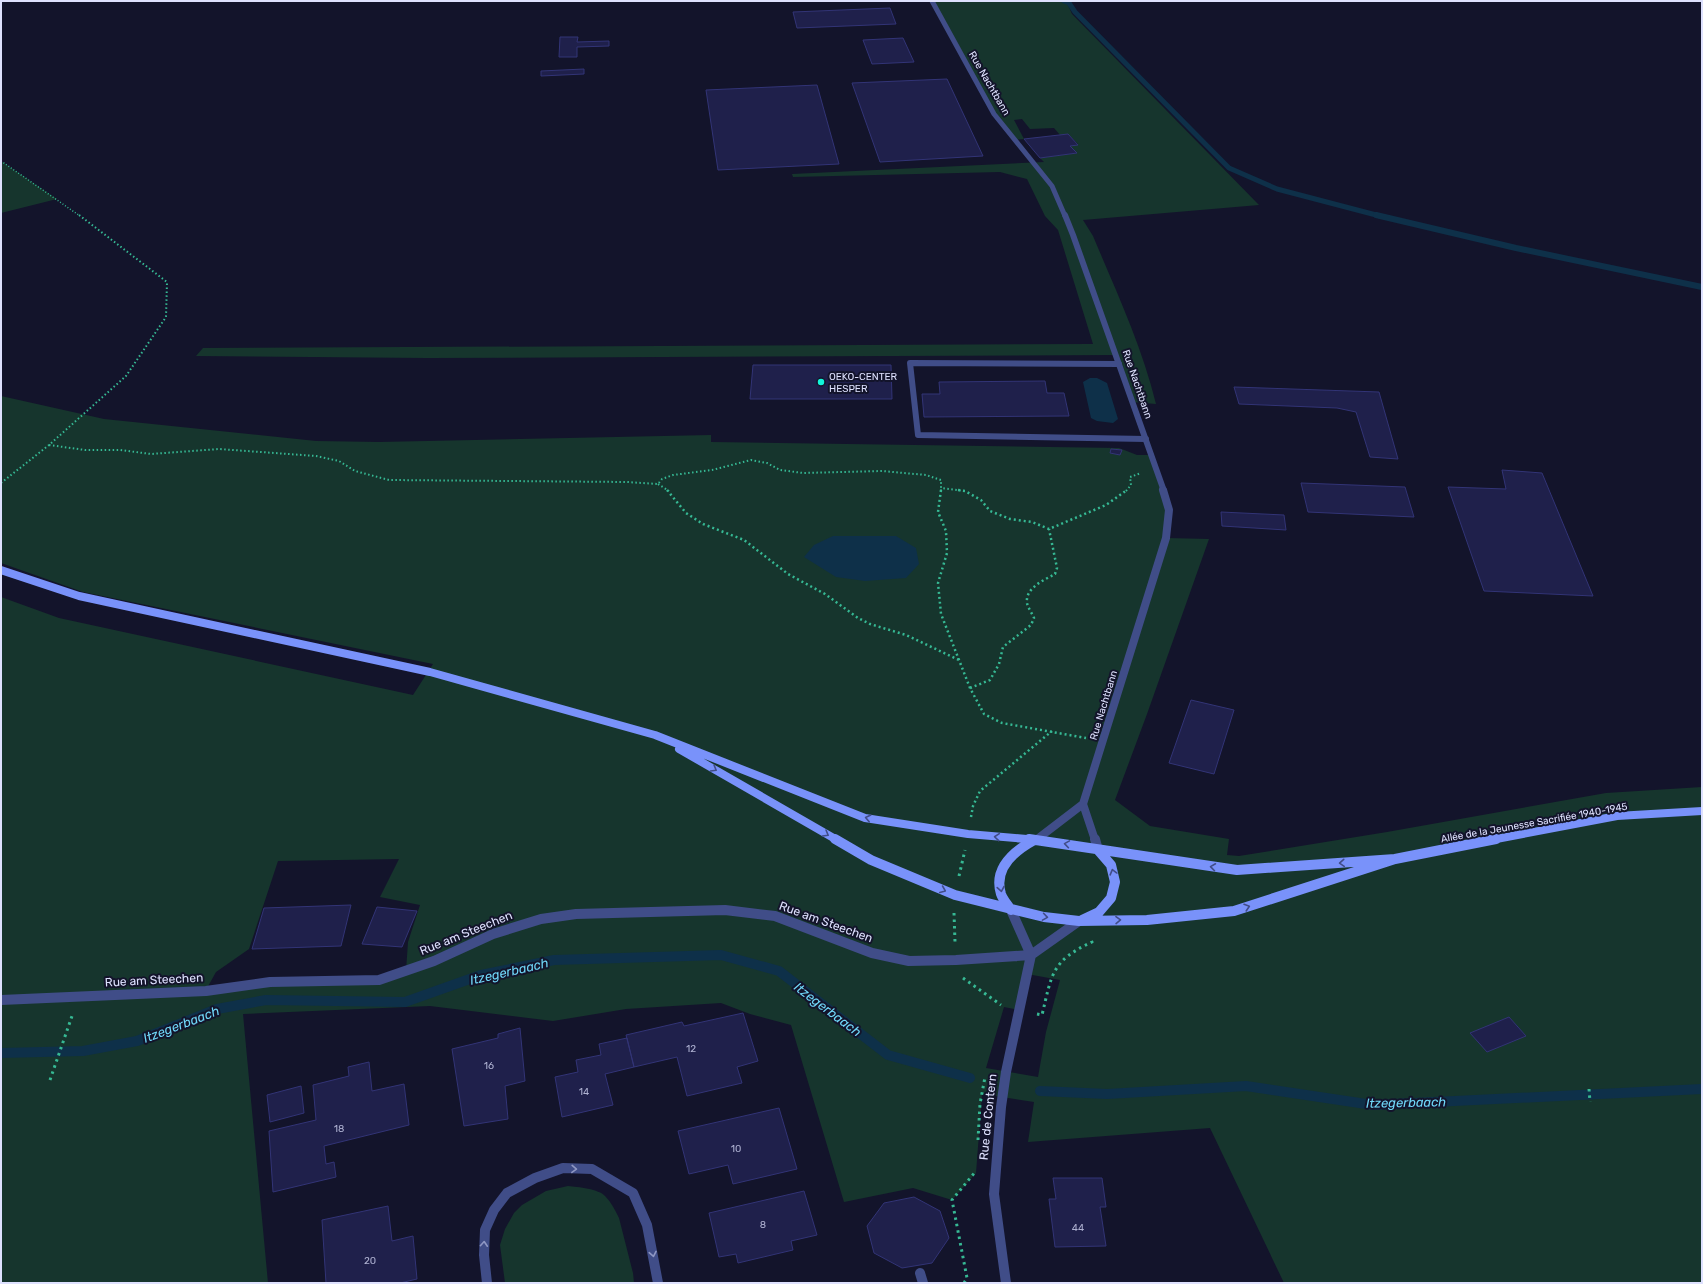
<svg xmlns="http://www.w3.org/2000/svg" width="1703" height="1284" font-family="Rubik,sans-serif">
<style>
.green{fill:#16352d;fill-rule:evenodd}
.water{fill:#0e3049}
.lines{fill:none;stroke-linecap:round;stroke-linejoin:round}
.stream-far2{stroke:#0e3049;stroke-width:5}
.stream-far1{stroke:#0e3049;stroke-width:6}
.stream{stroke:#0e3049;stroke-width:10}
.building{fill:#1f204b;stroke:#323476}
.path-far3{stroke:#36b994;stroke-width:1.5;stroke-dasharray:1 2;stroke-linecap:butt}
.path-far2{stroke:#36b994;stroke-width:2;stroke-dasharray:1.5 2.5;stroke-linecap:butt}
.path-far1{stroke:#36b994;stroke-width:2.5;stroke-dasharray:2 3;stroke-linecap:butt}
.path{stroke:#36b994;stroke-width:3;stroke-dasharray:2.5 4;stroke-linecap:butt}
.service-far1{stroke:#404d88;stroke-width:6}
.service{stroke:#404d88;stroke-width:10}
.minor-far3{stroke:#404d88;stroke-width:5}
.minor-far2{stroke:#404d88;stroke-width:6}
.minor-far1{stroke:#404d88;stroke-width:8}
.minor{stroke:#404d88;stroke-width:10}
.secondary-far1{stroke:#7992fa;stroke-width:8}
.secondary{stroke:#7992fa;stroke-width:10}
.oneway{stroke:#414d88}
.oneway2{stroke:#8f97c3}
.poi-dot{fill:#12f5da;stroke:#13142b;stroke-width:1.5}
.labels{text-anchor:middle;stroke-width:4;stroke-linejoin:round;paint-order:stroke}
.street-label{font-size:10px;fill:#dee1fe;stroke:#13142b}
.poi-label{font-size:10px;fill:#dee1fe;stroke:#13142b;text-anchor:start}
.near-number-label{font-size:10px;fill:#aeb1d1}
.near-street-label{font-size:12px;fill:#dee1fe;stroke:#13142b}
.near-water-label{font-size:13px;font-style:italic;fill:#70d8f9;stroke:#13142b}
</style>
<rect width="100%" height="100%" fill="#13142b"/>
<path class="green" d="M932 1H1069L1067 3 1072 14 1259 205 1083 220 1093 236C1116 291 1142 346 1156 404L1132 402 1116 355 427 358 196 356 203 348 1093 344 1058 230 1045 216 1027 179 1000 172 793 177 792 174 1044 162 1040 158 1077 153 1070 146 1078 144 1068 134 1060 135 1054 128 1030 129 1022 119 1014 120 1024 139 1014 140 994 114Z
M1 161 57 199 1 213Z
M1 396 104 419 316 441 379 442 711 435V442L1119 448 1137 455H1151L1169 510 1166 538 1209 539 1147 714 1115 800 1150 826 1229 839 1227 855 1239 856 1387 832 1606 793 1702 787V1283H1284L1210 1128 1028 1142 1034 1102 982 1094 976 1173 952 1200 913 1188 844 1202 791 1025 750 1014 721 1003 626 1009 553 1021 430 1006 243 1014 268 1283H1V597L59 618 413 695 433 664 83 592 1 563ZM399 859 380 897 420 905 408 942 406 971 379 980 206 990 216 972 249 949 278 861ZM1027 974 1060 980 1046 1032 1038 1077 986 1068 1004 1007 1020 1010Z
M568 1186C578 1187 599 1189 605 1196 611 1202 615 1210 619 1218L633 1273 634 1283H505L500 1245 505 1229 514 1213 522 1205 546 1191Z"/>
<path class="water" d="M1090 378H1097L1107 383 1118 419 1113 423 1097 421 1091 418 1083 382Z
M833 536H896L916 548 919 564 906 578 865 581 836 577 804 557 814 545Z"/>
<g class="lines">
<path class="stream-far2" d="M1064 1 1069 3 1075 12 1229 168 1277 189 1380 216"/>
<path class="stream-far1" d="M1376 215 1516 248 1702 287"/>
<path class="stream" d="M1 1053 83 1051 137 1041 217 1009 266 1000 405 1002 481 975 554 960 721 955 779 971 888 1055 970 1078
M1040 1091 1107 1094 1246 1086 1373 1105 1702 1089"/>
</g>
<path class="building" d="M890 8 896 24 797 28 793 12Z
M560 37H578L577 42 609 41V46L577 47V57H559Z
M903 38 914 62 872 64 863 40Z
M584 69V74L541 76V71Z
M947 79 983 156 880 162 852 83Z
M817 85 839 164 718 170 706 90Z
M1068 134 1078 145 1070 146 1077 153 1040 158 1024 139Z
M753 365H891L892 399H750Z
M1045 381 1047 393H1064L1069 416 924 417 922 394H940L939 382Z
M1234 387 1379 392 1398 459 1370 457 1356 412 1337 408 1239 404Z
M1111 449 1122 450 1120 455 1110 453Z
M1502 470 1542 473 1593 596 1484 591 1448 487 1506 489Z
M1301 483 1405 487 1414 517 1308 512Z
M1221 512 1284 515 1286 530 1222 526Z
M1191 700 1234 710 1214 774 1169 763Z
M351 905 341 946 252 949 264 908Z
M377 907 417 911 402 947 362 944Z
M743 1013 758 1061 737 1067 742 1083 687 1096 677 1057 634 1067 626 1035 682 1022 684 1026Z
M1509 1017 1526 1036 1487 1052 1470 1033Z
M520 1028 525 1081 505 1086 508 1119 464 1126 452 1049 498 1038V1034Z
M627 1038 634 1067 605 1074 613 1105 562 1117 555 1077 578 1072 576 1060 601 1055 599 1044Z
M369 1062 372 1091 404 1084 409 1125 324 1146 326 1164 334 1162 336 1177 273 1192 269 1131 316 1120 313 1085 349 1076 348 1067Z
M301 1086 304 1113 270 1122 267 1095Z
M779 1108 797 1169 733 1184 728 1165 689 1174 678 1131Z
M1053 1178H1102L1106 1207H1100L1106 1246 1055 1247 1049 1199H1056Z
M804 1191 817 1235 791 1241 793 1250 738 1263 736 1254 719 1257 709 1213Z
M914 1197 940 1211 949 1238 932 1263 902 1268 874 1253 867 1226 884 1203Z
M388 1206 392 1241 413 1236 417 1279 400 1283H326L322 1220Z"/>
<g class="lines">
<path class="path-far3" d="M1 161 80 216"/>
<path class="path-far2" d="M49 445 85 450H120L151 454 219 449 316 456 339 461 355 471 389 480 627 482 658 484 662 479 673 475 712 470 751 460 767 463 780 470 803 473 882 471 926 475 941 480V488L965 491
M1 483 49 445 126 376 166 317 167 282 79 215
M658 484 669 491
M941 491V488
M1126 491 1131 485 1130 477 1141 473"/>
<path class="path-far1" d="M667 490 686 513 703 524 744 540 788 574 825 594 858 618 870 624 906 635 959 660
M941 490 938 512 946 531 947 553 938 583 941 614 970 688 984 714 1002 723 1086 738
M958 490 965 491 981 500 990 511 1010 519 1032 522 1049 529 1106 505 1127 490
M970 688 990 680 999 664 1003 647 1031 625 1034 618C1032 613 1028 608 1027 603 1025 588 1044 580 1055 574L1057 568 1049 529
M971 817 973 806 980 791 1052 731"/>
<path class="path" d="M959 876 965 850
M954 913 955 942
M963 978 1001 1005
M1037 1014 1042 1015C1052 974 1051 961 1092 942L1090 939
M50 1080 72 1016
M1589 1089 1590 1102
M978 1140 980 1104 985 1077
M964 1283 967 1278 952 1200 976 1171"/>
<path class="service-far1" d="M1119 364 910 363 918 435 1146 439"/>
<path class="service" d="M920 1273 923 1283"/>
<path class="minor-far3" d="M932 1 994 114 1052 186 1065 216"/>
<path class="minor-far2" d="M1065 215 1073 235 1164 491"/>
<path class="minor-far1" d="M1036 840 1083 804
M1095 840 1083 804 1166 538 1169 510 1163 490"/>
<path class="minor" d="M1095 839 1098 850
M1031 955 1079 921
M1 1000 206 991 270 982 379 980 434 961 493 934 541 919 576 914 725 910 775 916 872 953 909 961 956 960 1031 955
M487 1283 484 1255 485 1230 494 1210 507 1193 535 1178 563 1168 592 1169 633 1193 647 1225 658 1283
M1006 1283 994 1194 1001 1107 1006 1072 1031 955 1011 910"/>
<path class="secondary-far1" d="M1 570 79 596 430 672 655 735 865 818 968 834 1038 840
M679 749 837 840
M1491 840 1617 816 1702 811"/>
<path class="secondary" d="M835 839 871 860 955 895 1044 917 1079 921 1147 920 1234 911 1395 859 1496 839
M1029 839 1237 870 1395 859
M1011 910C1008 905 1003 900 1001 894 993 868 1014 851 1034 840
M1082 920 1099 912 1111 898 1115 882 1111 865 1098 850"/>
</g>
<defs><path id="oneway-chevron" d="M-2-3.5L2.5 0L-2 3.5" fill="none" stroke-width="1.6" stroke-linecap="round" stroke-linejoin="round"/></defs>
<g class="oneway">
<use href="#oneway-chevron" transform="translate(714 769) rotate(30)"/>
<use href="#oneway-chevron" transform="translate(868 818) rotate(-167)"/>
<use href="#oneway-chevron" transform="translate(826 834) rotate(30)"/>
<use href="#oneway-chevron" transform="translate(997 837) rotate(-175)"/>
<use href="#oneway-chevron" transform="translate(1067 844) rotate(-171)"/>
<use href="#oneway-chevron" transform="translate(1342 863) rotate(176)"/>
<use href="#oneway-chevron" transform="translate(1213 867) rotate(-172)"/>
<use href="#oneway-chevron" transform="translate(1113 872) rotate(-105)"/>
<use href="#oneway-chevron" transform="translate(1001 889) rotate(80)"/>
<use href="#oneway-chevron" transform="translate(943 890) rotate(23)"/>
<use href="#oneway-chevron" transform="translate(1247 907) rotate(-18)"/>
<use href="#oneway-chevron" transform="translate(1045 917) rotate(9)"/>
<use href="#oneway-chevron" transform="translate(1118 920) rotate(-1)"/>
</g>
<g class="oneway2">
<use href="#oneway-chevron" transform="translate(574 1169) rotate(2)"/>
<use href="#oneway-chevron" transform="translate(484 1244) rotate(-86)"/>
<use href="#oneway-chevron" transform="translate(653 1254) rotate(79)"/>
</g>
<circle class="poi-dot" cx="821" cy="382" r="4"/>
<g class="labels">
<g class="street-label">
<text transform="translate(990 83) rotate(60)" y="4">Rue Nachtbann</text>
<text transform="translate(1138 384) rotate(71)" y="4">Rue Nachtbann</text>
<text transform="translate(1103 705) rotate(-73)" y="4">Rue Nachtbann</text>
<text transform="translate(1534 822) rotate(-10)" y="4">Allée de la Jeunesse Sacrifiée 1940-1945</text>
</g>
<g class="poi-label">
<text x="829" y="380">OEKO-CENTER<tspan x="829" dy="12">HESPER</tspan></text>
</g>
<g class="near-number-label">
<text x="691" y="1052">12</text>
<text x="489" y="1069">16</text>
<text x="584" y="1095">14</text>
<text x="339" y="1132">18</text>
<text x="736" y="1152">10</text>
<text x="763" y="1228">8</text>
<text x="1078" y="1231">44</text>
<text x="370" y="1264">20</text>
</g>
<g class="near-street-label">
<text transform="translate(826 922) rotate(20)" y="4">Rue am Steechen</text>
<text transform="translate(466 933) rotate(-22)" y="4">Rue am Steechen</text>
<text transform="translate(154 980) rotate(-3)" y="4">Rue am Steechen</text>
<text transform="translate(988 1117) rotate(-84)" y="4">Rue de Contern</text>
</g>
<g class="near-water-label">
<text transform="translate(509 971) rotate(-13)" y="5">Itzegerbaach</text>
<text transform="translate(828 1009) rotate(37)" y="5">Itzegerbaach</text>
<text transform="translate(181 1024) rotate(-21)" y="5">Itzegerbaach</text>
<text transform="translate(1406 1102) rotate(-1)" y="5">Itzegerbaach</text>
</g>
</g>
<rect width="1703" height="1284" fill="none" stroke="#dee1fe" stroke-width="4"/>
</svg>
